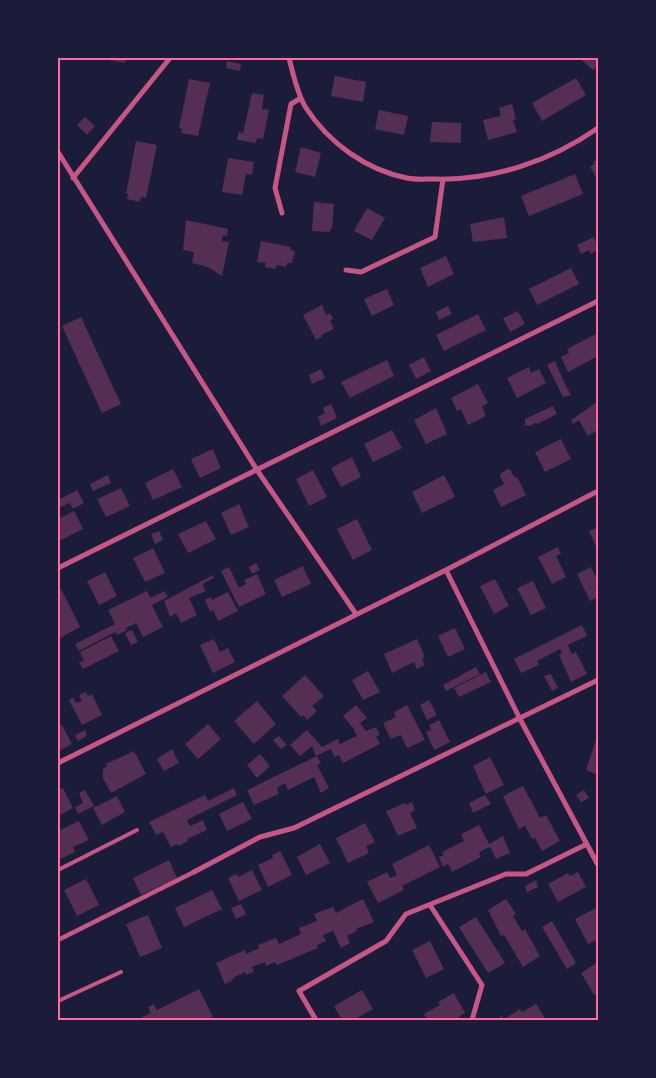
<svg xmlns="http://www.w3.org/2000/svg" width="656" height="1078" font-family="'Public Sans',sans-serif">
<style>
.building{fill:#542f53}
.lines{fill:none;stroke-linecap:round;stroke-linejoin:round}
.service{stroke:#c65784;stroke-width:4}
.pedestrian{stroke:#c65784;stroke-width:4.5}
.minor{stroke:#c65784;stroke-width:5}
.neatline{fill:none;stroke:#ff6b9d;stroke-width:2}
</style>
<rect width="100%" height="100%" fill="#1b1b3a"/>
<path class="building" d="M104 58H126L125 63 104 59Z
M579 58H598V69L596 67 593 70Z
M227 61 241 64 240 71 226 68Z
M335 76 366 82 363 102 331 96Z
M576 78 586 95 542 121 532 103Z
M189 79 210 83 198 136 181 133 182 129 179 128Z
M252 93 264 95 262 109 269 110 263 139 257 138 256 143 237 140 239 132 243 133Z
M512 104 516 119 513 120 517 132 488 140 483 120 501 116 499 108Z
M379 110 408 116 404 135 375 129Z
M85 117 95 126 87 135 77 125Z
M432 122 461 123V143L430 142Z
M136 141 157 145 146 198 141 197 140 202 127 199 128 194H126Z
M301 147 321 153 315 177 295 172Z
M228 158 254 162 252 175 246 174 242 195 222 192Z
M598 159V180L590 167 594 164 593 162Z
M575 174 583 194 529 216 521 196Z
M314 202 334 204 332 229H330V232L312 231Z
M367 208 385 218 372 240 354 231Z
M504 217 507 238 473 242 470 224Z
M186 220 228 229 227 236 223 235 222 241 229 242 222 276 208 267 192 263 194 252 183 250Z
M594 237 598 249 591 254 589 250 581 254 577 245Z
M261 241 291 247 290 250 295 251 292 263H287L286 267 276 265V269L265 267 266 263 257 262Z
M446 256 454 274 428 287 420 268Z
M571 268 579 284 537 305 529 289Z
M387 289 394 305 372 316 364 299Z
M322 305 326 315 330 313 333 319 330 320 334 329 321 335 322 337 316 340 303 315Z
M448 306 452 314 439 320 436 312Z
M518 311 525 324 510 332 503 318Z
M478 314 486 330 444 351 436 335Z
M81 317 121 404 102 413 62 326Z
M598 333V356L568 372 561 357 569 353 567 349Z
M424 357 431 371 416 379 409 365Z
M387 360 394 376 350 398 341 382Z
M555 361 564 382 571 395 563 397 547 365Z
M529 367 531 373 539 369 546 383 517 398 507 378Z
M321 369 325 378 312 384 309 375Z
M478 384 488 403 482 406 486 416 468 425 461 409 457 411 451 398Z
M597 402 598 430 588 436 579 420 573 424 571 420Z
M331 404 337 418 321 426 318 417 325 413 323 408Z
M553 406 557 414 537 424 536 423 529 426 528 425 525 426V419Z
M436 408 447 434 426 444 414 420Z
M392 430 402 448 373 462 364 444Z
M561 439 571 459 545 472 535 452Z
M213 449 221 468 200 478 191 459Z
M352 457 361 477 341 487 331 468Z
M173 469 182 487 153 500 145 483Z
M508 469 510 470 515 478 517 477 526 495 501 507 493 490 504 484 500 476 501 473Z
M313 470 327 497 309 506 296 479Z
M108 475 111 483 93 491 90 484Z
M444 475 455 497 422 513 412 492Z
M121 488 130 506 106 517 97 499Z
M77 490 84 503 73 509 70 503 58 508V500Z
M239 504 249 527 231 535 221 513Z
M74 511 83 529 59 541 58 537V519Z
M357 519 372 550 353 560 337 529Z
M206 521 216 539 188 553 178 534Z
M598 527V551L589 531Z
M159 531 163 540 155 544 151 534Z
M558 547 561 554 556 556 566 577 552 584 538 557Z
M153 548 165 573 145 582 133 558Z
M256 563 260 570 252 574 249 567Z
M303 566 311 584 282 597 274 580Z
M229 567 239 588 246 584 244 580 257 574 266 594 239 607 221 571Z
M591 567 598 581V597L590 601 577 574Z
M105 572 117 596 99 605 87 581Z
M213 575 214 578 202 584 206 591 189 598 197 615 181 623 176 613 170 617 164 601Z
M495 579 509 606 494 614 480 586Z
M533 581 546 608 531 615 517 588Z
M61 589 80 627 60 638 58 633V591Z
M147 591 150 598 165 591 168 597 152 605 163 627 143 637 136 623 126 628 127 630 117 635 115 632 79 651 75 644 115 624 108 610Z
M228 592 238 611 218 621 213 610 210 612 205 600 211 597 212 600Z
M582 625 587 636 568 645 572 654 576 652 587 674 571 682 559 655 562 653 560 649 537 661 539 665 521 673 514 659Z
M455 628 465 649 448 657 438 636Z
M132 630 138 642 131 645 125 633Z
M111 636 119 651 83 669 79 662 84 661 80 652Z
M214 639 220 652 228 648 235 662 213 673 200 645Z
M417 639 425 657 422 658 425 665 417 669 414 662 392 673 384 654Z
M476 667 480 674 446 691 443 685Z
M368 671 380 692 363 700 352 680Z
M486 672 491 682 459 697 454 688Z
M551 674 558 688 552 691 544 676Z
M305 675 324 696 312 706 317 711 307 720 303 715 301 717 282 696Z
M86 692 88 696 92 694 102 715 82 725 69 700 73 698 76 703 82 701 79 695Z
M429 700 437 715 427 720 420 705Z
M257 701 276 724 254 744 234 721Z
M356 705 367 718 360 723 366 731 376 727 380 734 376 737 380 744 343 763 339 755 334 757 331 749 316 756 312 746 300 756 290 745 307 730 322 747 338 739 340 744 357 736 353 728 343 716Z
M407 705 425 740 407 748 401 735 391 739 383 723 396 717 394 712Z
M439 720 450 742 434 750 426 732 431 730 429 725Z
M58 723 59 727 62 725 72 744 60 750 58 745Z
M208 724 221 739 198 759 185 744Z
M85 730 87 736 78 741 75 735Z
M598 734V775L586 770Z
M279 736 287 745 281 749 273 740Z
M172 749 179 763 164 771 157 759Z
M134 751 146 774 111 793 103 778V769L107 766 106 764Z
M260 754 270 766 257 778 247 765Z
M317 756 321 763 317 765 329 788 321 793 314 777 288 790 285 783 277 788 279 794 254 805 247 790Z
M490 757 504 785 486 794 473 766Z
M523 786 540 818 546 815 560 841 542 851 535 838 532 839 525 826 519 829 503 796Z
M63 788 73 808 58 816V790Z
M234 788 237 795 187 820 190 826 203 820 207 830 187 839 188 841 179 846 177 844 171 847 163 832 156 835 149 822 205 795 208 801Z
M85 790 94 806 78 814 75 807 83 803 79 793Z
M584 790 589 798 581 802 576 795Z
M485 795 491 804 473 813 469 803Z
M117 796 125 812 102 825 93 808Z
M243 802 252 819 227 831 219 814Z
M412 802 415 810 410 813 417 828 398 836 386 811 405 803 406 805Z
M79 821 89 840 73 847 75 852 58 860V831Z
M365 823 375 842 366 846 369 853 348 863 336 838Z
M479 825 489 844 503 836 510 853 496 859 490 847 479 852 481 857 452 872 448 864 443 867 439 857 444 855 442 852 464 841 461 834Z
M320 844 330 863 306 875 297 857Z
M429 845 440 867 402 886 404 890 378 903 367 882 387 872 390 878 397 875 392 864Z
M280 851 292 875 268 887 258 865 273 858 272 855Z
M169 860 177 878 141 895 133 878Z
M252 870 262 890 239 901 228 878 236 874 238 877Z
M578 872 586 887 558 902 548 884 568 873 570 876Z
M86 879 99 905 77 916 64 890Z
M536 880 538 887 527 892 525 886Z
M212 890 222 909 184 927 175 908Z
M363 899 374 922 356 929 357 931 347 936 350 943 341 948 333 931 323 935 326 941 317 945 318 948 277 965 275 962 266 966 265 962 252 967 254 972 246 975 245 972 233 978V980L225 984 216 963 245 950 246 954 258 949 259 948 258 945 276 938 279 944 301 934 299 928 317 921 314 914 333 907 336 913Z
M506 899 516 914 513 916 522 931 525 929 540 956 523 967 504 935 501 936 488 910Z
M241 904 246 914 236 919 231 908Z
M596 908 598 912V939L588 944 575 919Z
M148 915 162 948 140 957 126 924Z
M476 917 505 963 488 973 459 927Z
M552 921 576 963 567 969 542 927Z
M430 941 444 969 426 978 412 950Z
M598 962V992L594 995 581 973Z
M199 989 213 1017 206 1020H136L151 1013 148 1007 154 1004 157 1010Z
M362 990 373 1009 353 1020H342L334 1006Z
M454 993 465 1013 459 1016 461 1020H428L424 1014 440 1005 438 1002Z
M536 1004 546 1020H495L502 1016 504 1019 520 1009 522 1012Z"/>
<g class="lines">
<path class="service" d="M58 870 137 830
M58 1001 121 972"/>
<path class="pedestrian" d="M58 940 194 872"/>
<path class="minor" d="M289 58C293 73 297 94 306 108 329 143 366 170 407 178 415 180 425 179 434 179 492 181 551 161 598 128
M58 152 257 470 356 614
M73 178 170 58
M282 213 275 188 291 104 301 98
M346 270 361 272 435 237 443 179
M58 568 598 301
M446 570 520 719 598 865
M58 763 446 570 598 491
M194 872 260 837 294 828 598 680
M430 905 482 985 472 1020
M316 1020 299 991 386 941 406 914 506 874H526L587 844"/>
</g>
<rect width="656" height="1078" fill="none" stroke="#1b1b3a" stroke-width="118"/>
<rect x="59" y="59" width="538" height="960" class="neatline"/>
</svg>
